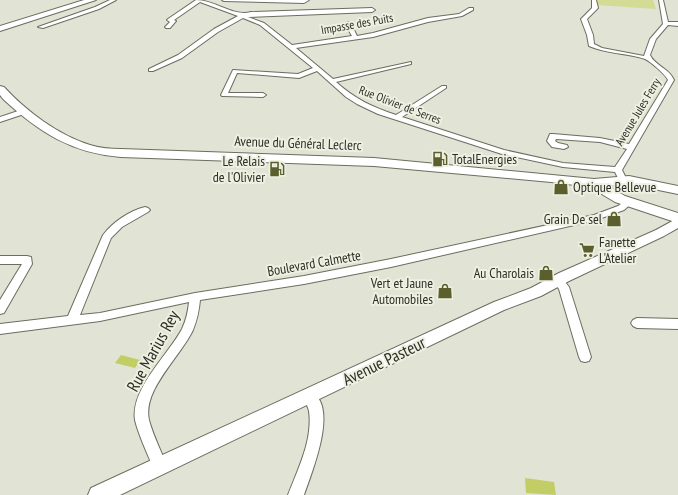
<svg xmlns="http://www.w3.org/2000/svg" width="678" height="495" font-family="'PT Sans Narrow',sans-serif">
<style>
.green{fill:#d3db95}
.water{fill:#c3cd66}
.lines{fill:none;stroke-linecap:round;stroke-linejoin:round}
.minor-casing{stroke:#6b6d60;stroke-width:2}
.tertiary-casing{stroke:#6b6d60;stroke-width:2}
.secondary-casing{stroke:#6b6d60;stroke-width:2}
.minor{fill:#fff;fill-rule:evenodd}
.tertiary{fill:#fff;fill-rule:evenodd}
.secondary{fill:#fff;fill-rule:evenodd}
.labels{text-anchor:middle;stroke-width:4;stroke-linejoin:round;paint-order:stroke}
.far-street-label{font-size:12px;fill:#2e2e28;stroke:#eef0e1}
.street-label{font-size:14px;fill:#2e2e28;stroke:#eef0e1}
.poi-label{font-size:14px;fill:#2e2e28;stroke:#eef0e1;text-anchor:end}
.near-street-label{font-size:17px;fill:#2e2e28;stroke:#eef0e1}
</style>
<rect width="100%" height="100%" fill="#e1e3d4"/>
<path class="green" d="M595 0H653L656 9 597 5Z"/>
<path class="water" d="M121 355 140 360 135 368 115 363Z
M525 478 554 482 556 495 526 493Z"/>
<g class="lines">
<defs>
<path id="minor" d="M110 0H116L99 9 43 28 38 27 95 7Z
M196 0C215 0 233 17 251 12L372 8 375 10 372 12 248 17 264 23 292 45 352 36 345 24 348 22 351 24 357 36 373 33 428 18 459 14 469 8H473V10L462 16 428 22 373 37 296 48 333 79 411 62V64L336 82C355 99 372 107 396 115L442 86H446V88L402 117 504 150 563 163 615 167 627 149 600 142 556 139 555 141 558 143 567 145 568 147 564 149 552 147 547 141 550 134H553L600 138 629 144 668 80C666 75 650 61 645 59 627 53 607 54 589 46L587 35 581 19 592 8V0H596L598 8 587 19 593 35 594 44 602 48 644 56 650 39 663 24 659 0H663L668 22H678V26L668 25 656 39 650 55C655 66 669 68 674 80L622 170 627 180 623 183 620 182 615 172 563 167 502 154 378 114 357 104 346 97 317 71 299 78 237 73 228 93H263L266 95 263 97 222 96 221 95 233 70 298 74 313 68 260 25 243 18 218 32 182 58 153 71H149V69L178 55 214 29 238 16 200 2 174 20 176 21 170 28H166L165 27 170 22 167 20 168 19Z
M222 0H309L304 3 224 1Z
M24 109 28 111 27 113 0 122V117Z
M628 199 633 202 624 210 596 220 391 267 304 284 200 300C199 311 197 320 193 330 181 356 142 390 149 420 153 435 161 451 167 466L165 471 160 473 155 471C149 458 138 433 135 420 130 389 169 354 182 329 186 320 188 312 189 302L100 321 0 334V324L68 316 103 235C113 222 129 211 145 207L148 208 150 210 148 212 122 227 111 238 80 315 100 313 195 293 304 276 391 259 594 215 618 206Z
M0 256H27L31 257 32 264 4 313 0 314V300L22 264H0Z
M558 277 562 278 569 287 591 357 589 361 585 362 581 361 579 357 559 289 553 281 554 278Z
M637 318 678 319V329L637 328 633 326 631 323 633 320Z
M309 391C341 403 311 474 304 495H288C298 469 313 440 309 411 308 406 305 402 302 397L304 393Z"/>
<path id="tertiary" d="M678 218V228L664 236 569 281 541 296 504 310 120 495H88L91 488 494 302 531 288 559 273 656 230Z"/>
<path id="secondary" d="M84 0H96L0 31V26Z
M0 86 4 87C26 111 58 135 90 145 100 148 111 149 121 149L374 158 594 179 629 176 678 186V194L629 184 608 186 625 196 678 213V223L615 202 590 187 551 182 374 166 121 157C71 153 39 132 3 99L0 95Z"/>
</defs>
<use href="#minor" class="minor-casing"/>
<use href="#tertiary" class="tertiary-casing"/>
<use href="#secondary" class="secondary-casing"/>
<use href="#minor" class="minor"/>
<use href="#tertiary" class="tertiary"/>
<use href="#secondary" class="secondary"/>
</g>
<defs>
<symbol id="fuel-bare" viewBox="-9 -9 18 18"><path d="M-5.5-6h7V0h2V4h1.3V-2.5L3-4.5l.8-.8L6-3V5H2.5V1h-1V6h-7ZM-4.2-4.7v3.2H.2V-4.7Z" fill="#5a5f2d" stroke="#eef0e1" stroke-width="2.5" paint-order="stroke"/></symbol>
<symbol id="shop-bare" viewBox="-9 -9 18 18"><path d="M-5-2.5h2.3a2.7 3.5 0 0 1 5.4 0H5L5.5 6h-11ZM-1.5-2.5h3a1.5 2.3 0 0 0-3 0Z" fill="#5a5f2d" stroke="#eef0e1" stroke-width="2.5" paint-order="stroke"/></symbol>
<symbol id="supermarket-bare" viewBox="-9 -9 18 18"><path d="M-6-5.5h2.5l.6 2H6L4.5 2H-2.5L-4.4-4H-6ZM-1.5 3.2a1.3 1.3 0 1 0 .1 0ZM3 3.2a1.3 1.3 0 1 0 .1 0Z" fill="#5a5f2d" stroke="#eef0e1" stroke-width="2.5" paint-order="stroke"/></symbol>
</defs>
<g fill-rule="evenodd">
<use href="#fuel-bare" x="429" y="148" width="22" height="22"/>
<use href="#fuel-bare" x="266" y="158" width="22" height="22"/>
<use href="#shop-bare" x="550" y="176" width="22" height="22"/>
<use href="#shop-bare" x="603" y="208" width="22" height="22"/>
<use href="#supermarket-bare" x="576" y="239" width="22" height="22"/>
<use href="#shop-bare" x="535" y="262" width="22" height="22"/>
<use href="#shop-bare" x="434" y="280" width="22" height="22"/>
</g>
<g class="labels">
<g class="far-street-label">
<text transform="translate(357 24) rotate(-10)" y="4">Impasse des Puits</text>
<text transform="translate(400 105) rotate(21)" y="4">Rue Olivier de Serres</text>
<text transform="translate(638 112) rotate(-59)" y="4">Avenue Jules Ferry</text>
</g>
<g class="street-label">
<text transform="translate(298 143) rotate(2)" y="5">Avenue du Général Leclerc</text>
<text transform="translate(314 263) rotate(-10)" y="5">Boulevard Calmette</text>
</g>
<g class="poi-label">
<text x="452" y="164" text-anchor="start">TotalEnergies</text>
<text x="265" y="166">Le Relais<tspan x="265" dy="16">de l'Olivier</tspan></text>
<text x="573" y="192" text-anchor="start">Optique Bellevue</text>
<text x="602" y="224">Grain De sel</text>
<text x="599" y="247" text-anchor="start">Fanette<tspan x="599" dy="16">L'Atelier</tspan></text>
<text x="534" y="278">Au Charolais</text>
<text x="433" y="288">Vert et Jaune<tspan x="433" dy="16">Automobiles</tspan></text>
</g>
<g class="near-street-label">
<text transform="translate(153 351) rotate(-61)" y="6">Rue Marius Rey</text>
<text transform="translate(384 361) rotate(-26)" y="6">Avenue Pasteur</text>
</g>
</g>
</svg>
